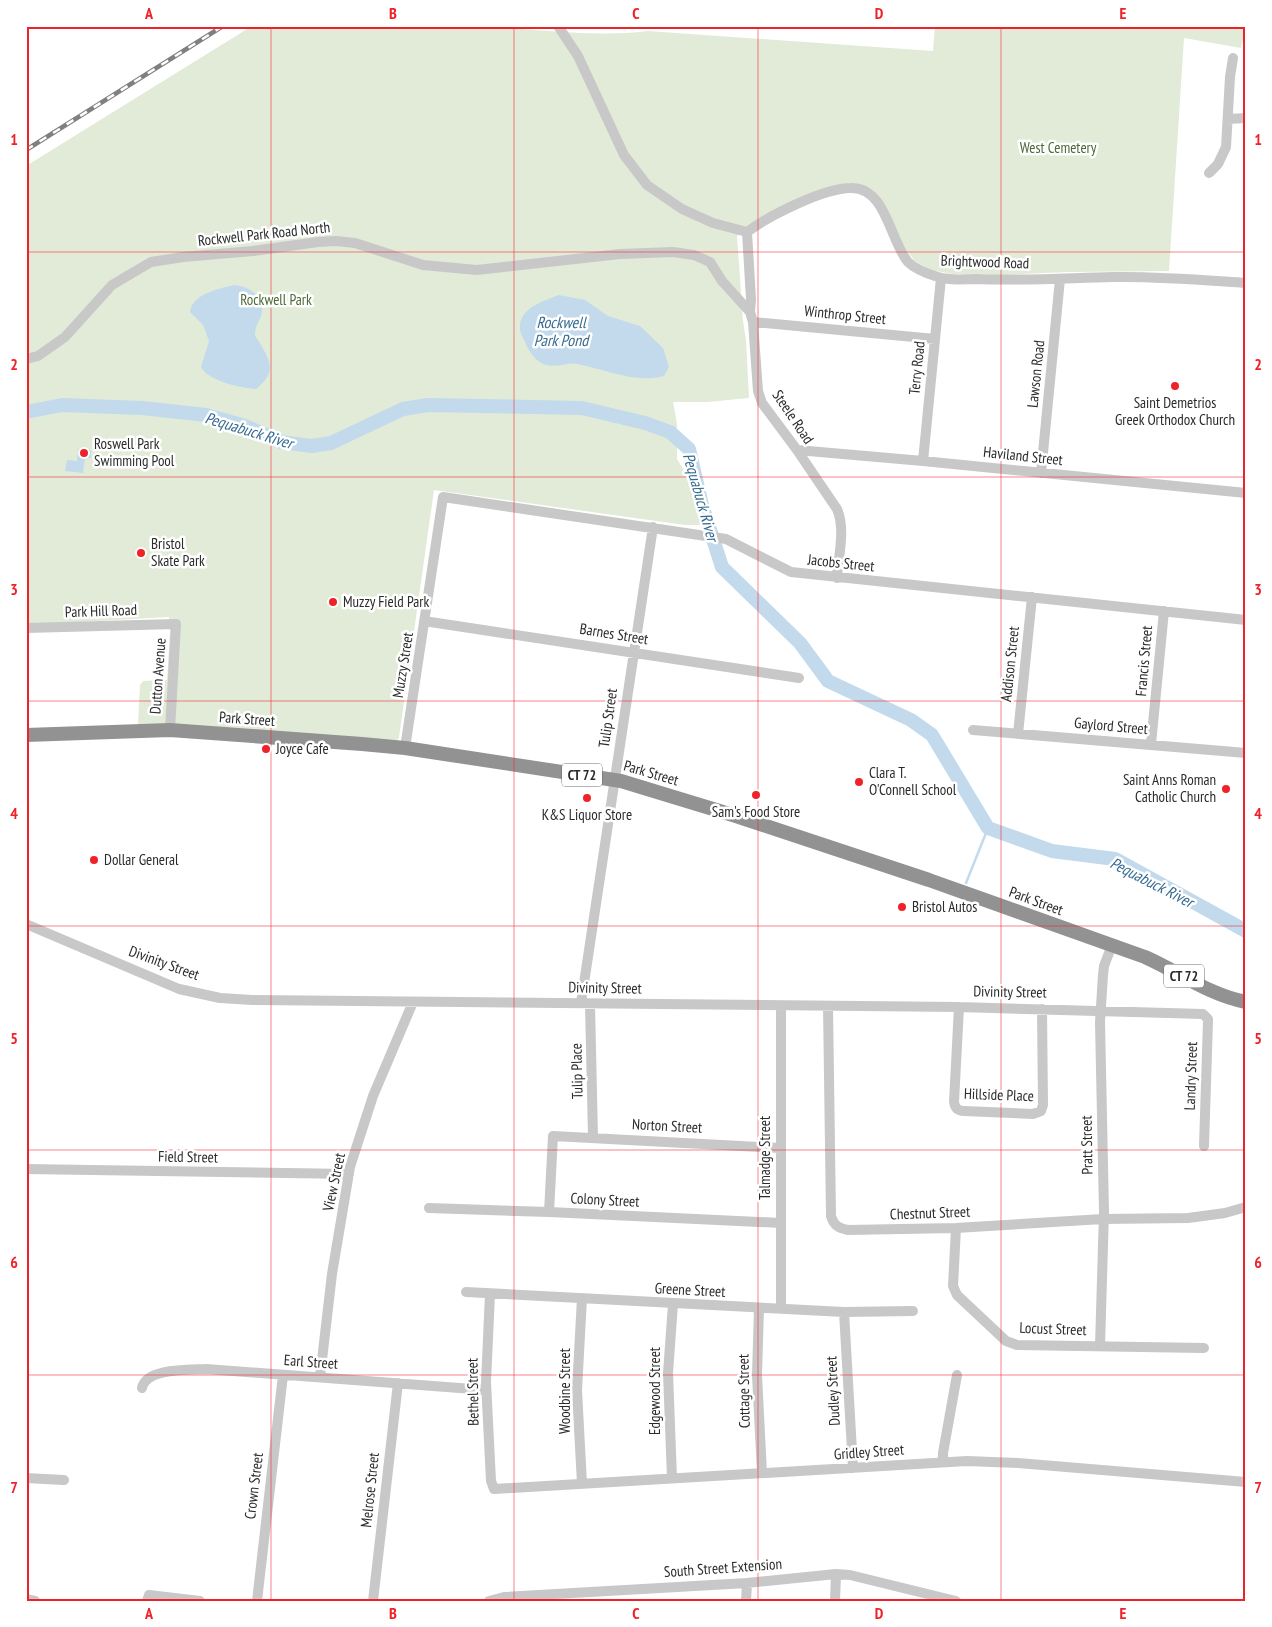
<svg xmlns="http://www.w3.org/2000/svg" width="1272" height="1627" font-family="'PT Sans Narrow',sans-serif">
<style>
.green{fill:#e1ebd7}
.water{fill:#c2daec}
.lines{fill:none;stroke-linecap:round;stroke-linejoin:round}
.stream{stroke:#c2daec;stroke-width:2.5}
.river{stroke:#c2daec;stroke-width:14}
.minor{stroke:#c8c8c8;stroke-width:10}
.highway{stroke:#929292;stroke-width:14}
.rail-casing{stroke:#808080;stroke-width:4.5}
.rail{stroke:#fff;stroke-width:2.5;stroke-dasharray:8;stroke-linecap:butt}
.grid{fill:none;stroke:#ef2129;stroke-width:1;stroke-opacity:0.55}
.poi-dot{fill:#ef2129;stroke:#fff;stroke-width:2}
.labels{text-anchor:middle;stroke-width:5;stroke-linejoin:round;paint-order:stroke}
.shield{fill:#fff;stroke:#6b6b6b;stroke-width:1}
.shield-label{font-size:14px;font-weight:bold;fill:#2b2b2b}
.park-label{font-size:15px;fill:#4d6937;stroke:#fff}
.street-label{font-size:15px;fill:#2b2b2b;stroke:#fff}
.poi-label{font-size:15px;fill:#2b2b2b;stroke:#fff;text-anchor:start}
.water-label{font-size:16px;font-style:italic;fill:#366b91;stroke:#fff}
.neatline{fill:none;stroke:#ef2129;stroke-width:2}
.grid-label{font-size:16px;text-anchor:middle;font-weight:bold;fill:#ef2129}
</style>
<rect width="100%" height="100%" fill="#fff"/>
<path class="green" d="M252 26C326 26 400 25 473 26 531 28 590 38 648 31L933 51 935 26H1246L1241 48 1184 38 1169 271 1068 272 1001 275 953 274 930 270 915 261 903 246 880 199 870 188 855 183 827 188 781 206 737 236 743 321 746 340 749 398 707 402H673L677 424V459L701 498V525H685L434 490 399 737 397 741 138 726 140 685 143 681 167 680 170 632 169 617 26 625V166Z"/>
<path class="water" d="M235 285C251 287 266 298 261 316 258 323 255 327 255 335 256 338 259 342 261 345 272 364 275 374 256 389 241 388 208 381 201 367L209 341 203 325 190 312C192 294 220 288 235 285Z
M559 295 585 300 608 316 640 326 663 348 669 367 664 376C634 384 606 369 577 364 568 362 558 368 547 365 537 363 530 354 526 344 524 340 521 335 520 330 518 308 543 301 559 295Z
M78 449 91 450V458H85L83 473 65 471 67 460 77 461Z"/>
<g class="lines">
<path class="stream" d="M966 883 988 828"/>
<path class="river" d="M26 412 62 405 142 408 206 415 245 426 281 442 312 446 331 443 403 409 428 405 582 408 645 423 670 432 689 449 702 505 722 567 800 643 828 681 911 720 932 735 988 828 1052 851 1115 859 1246 931"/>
<path class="minor" d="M558 26 578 56 624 155 647 185 682 209 713 223 747 232
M1228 119 1246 118
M1209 173 1218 164 1226 147 1230 77 1233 58
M747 232C770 215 824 188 851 188 886 187 890 241 908 262 916 270 928 274 938 277 950 281 964 279 976 279 1022 281 1067 278 1113 277 1157 276 1202 280 1246 283
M747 232 751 299 750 312 753 322 758 391 762 403 797 450 837 509C846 530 838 557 837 578
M753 322 935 339
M26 359 38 356 65 337 112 285 151 262 183 257 253 251 318 242 336 241 355 243 423 265 477 270 620 254 673 252 694 255 710 262 722 281 750 312
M797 450 923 461 1246 493
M923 461 941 278
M1041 473 1060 279
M424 621 799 678
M26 628 176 624 170 730
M973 730 1246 753
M1018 734 1032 597
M1151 744 1164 611
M405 748 443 497 726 539 791 572 1246 620
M26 924 179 989 220 998 252 1000 959 1007 1203 1014 1208 1019V1021L1204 1146
M581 1003 653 527
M590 1004 593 1137
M781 1006V1309
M828 1006 831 1216C834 1226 839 1228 848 1230L956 1228 1103 1219 1188 1218 1225 1213 1246 1207
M959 1007 954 1102C955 1108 958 1111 964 1111L1033 1114 1041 1111 1043 1105 1042 1009
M26 1169 349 1174
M429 1208 549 1212 781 1223
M549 1212 553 1136 780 1148
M956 1228 953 1286 957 1295 1006 1341 1017 1345 1204 1348
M466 1292 844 1312 913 1311
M490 1294 486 1382 491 1481 494 1489 967 1461 1018 1463 1246 1482
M759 1308 757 1375 762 1473
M844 1312 853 1468
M1100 1346 1104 1212 1100 1022 1103 975 1104 966 1112 945
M320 1377 332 1274 350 1167 373 1096 413 1002
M142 1388C146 1368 189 1370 206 1369L486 1390
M943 1462V1453L957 1375
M26 1478 64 1480
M672 1478 668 1373 673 1304
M582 1484 577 1390 582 1298
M26 1599 35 1601
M147 1601 149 1595 200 1601
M257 1601 283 1375
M373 1601 398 1383
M489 1601 504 1597 747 1583 836 1574 850 1575 956 1601
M746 1601 747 1583
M835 1601 836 1574"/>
<path class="highway" d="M26 735 170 730 362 744 405 748 621 781 736 816 929 880 1145 957C1179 972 1209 995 1246 1002"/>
<defs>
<path id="rail" d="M26 150 223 26"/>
</defs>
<use href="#rail" class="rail-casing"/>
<use href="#rail" class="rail"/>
</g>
<path class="grid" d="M271 26V1601M514 26V1601M758 26V1601M1001 26V1601M26 252H1246M26 477H1246M26 701H1246M26 926H1246M26 1150H1246M26 1375H1246"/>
<g class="poi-dot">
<circle cx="1175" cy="386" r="5"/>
<circle cx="84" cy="453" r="5"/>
<circle cx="141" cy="553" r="5"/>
<circle cx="333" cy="602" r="5"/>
<circle cx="266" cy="749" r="5"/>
<circle cx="859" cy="782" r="5"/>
<circle cx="1226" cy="789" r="5"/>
<circle cx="756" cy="795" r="5"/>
<circle cx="587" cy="798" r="5"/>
<circle cx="94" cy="860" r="5"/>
<circle cx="902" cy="907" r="5"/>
</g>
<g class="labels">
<g class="shield">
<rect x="562" y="763.5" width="40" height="23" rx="4"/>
<rect x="1164" y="964.5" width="40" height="23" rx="4"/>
</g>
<g class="shield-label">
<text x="582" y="780">CT 72</text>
<text x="1184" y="981">CT 72</text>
</g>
<g class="park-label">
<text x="1058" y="153">West Cemetery</text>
<text x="276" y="305">Rockwell Park</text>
</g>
<g class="street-label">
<text transform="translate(264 234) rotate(-6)" y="5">Rockwell Park Road North</text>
<text transform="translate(985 262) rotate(2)" y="5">Brightwood Road</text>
<text transform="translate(845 315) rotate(6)" y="5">Winthrop Street</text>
<text transform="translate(917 368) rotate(-84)" y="5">Terry Road</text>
<text transform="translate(1036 374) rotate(-84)" y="5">Lawson Road</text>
<text transform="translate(793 417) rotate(56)" y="5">Steele Road</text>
<text transform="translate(1023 456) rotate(6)" y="5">Haviland Street</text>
<text transform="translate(841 563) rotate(6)" y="5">Jacobs Street</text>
<text transform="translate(101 611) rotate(-2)" y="5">Park Hill Road</text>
<text transform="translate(614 634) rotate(9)" y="5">Barnes Street</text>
<text transform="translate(1144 661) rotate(-85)" y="5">Francis Street</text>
<text transform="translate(1010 664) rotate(-84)" y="5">Addison Street</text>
<text transform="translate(403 665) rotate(-81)" y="5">Muzzy Street</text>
<text transform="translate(158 676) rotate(-86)" y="5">Dutton Avenue</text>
<text transform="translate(608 718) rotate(-82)" y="5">Tulip Street</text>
<text transform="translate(247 719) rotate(4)" y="5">Park Street</text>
<text transform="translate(1111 726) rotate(5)" y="5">Gaylord Street</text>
<text transform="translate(651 773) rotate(16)" y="5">Park Street</text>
<text transform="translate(1036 901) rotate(20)" y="5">Park Street</text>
<text transform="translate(164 963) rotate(20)" y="5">Divinity Street</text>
<text transform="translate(605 988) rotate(1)" y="5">Divinity Street</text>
<text transform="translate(1010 992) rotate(1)" y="5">Divinity Street</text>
<text transform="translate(577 1071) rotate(-91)" y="5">Tulip Place</text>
<text transform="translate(1191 1076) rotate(-88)" y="5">Landry Street</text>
<text transform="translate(999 1095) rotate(2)" y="5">Hillside Place</text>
<text transform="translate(667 1126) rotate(3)" y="5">Norton Street</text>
<text transform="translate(1087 1145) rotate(-91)" y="5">Pratt Street</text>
<text transform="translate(188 1157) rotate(1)" y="5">Field Street</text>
<text transform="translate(765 1158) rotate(-90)" y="5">Talmadge Street</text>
<text transform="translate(334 1182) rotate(-78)" y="5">View Street</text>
<text transform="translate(605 1200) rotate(3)" y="5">Colony Street</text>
<text transform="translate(930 1213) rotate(-2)" y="5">Chestnut Street</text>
<text transform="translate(690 1290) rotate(3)" y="5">Greene Street</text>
<text transform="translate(1053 1329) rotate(2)" y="5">Locust Street</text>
<text transform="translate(311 1362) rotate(4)" y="5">Earl Street</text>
<text transform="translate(565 1391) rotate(-90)" y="5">Woodbine Street</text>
<text transform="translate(655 1391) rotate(-90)" y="5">Edgewood Street</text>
<text transform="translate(744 1391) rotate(-91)" y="5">Cottage Street</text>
<text transform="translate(833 1391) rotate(-93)" y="5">Dudley Street</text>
<text transform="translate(473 1392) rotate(-91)" y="5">Bethel Street</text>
<text transform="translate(869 1452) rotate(-4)" y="5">Gridley Street</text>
<text transform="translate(254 1486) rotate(-83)" y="5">Crown Street</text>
<text transform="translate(370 1490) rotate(-84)" y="5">Melrose Street</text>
<text transform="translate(723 1568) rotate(-4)" y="5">South Street Extension</text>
</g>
<g class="poi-label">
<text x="1175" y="408" text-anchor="middle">Saint Demetrios<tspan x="1175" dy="17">Greek Orthodox Church</tspan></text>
<text x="94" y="449">Roswell Park<tspan x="94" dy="17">Swimming Pool</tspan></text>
<text x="151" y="549">Bristol<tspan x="151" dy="17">Skate Park</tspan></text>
<text x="343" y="607">Muzzy Field Park</text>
<text x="276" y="754">Joyce Cafe</text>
<text x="869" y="778">Clara T.<tspan x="869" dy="17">O'Connell School</tspan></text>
<text x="1216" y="785" text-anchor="end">Saint Anns Roman<tspan x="1216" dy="17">Catholic Church</tspan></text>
<text x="756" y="817" text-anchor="middle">Sam's Food Store</text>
<text x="587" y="820" text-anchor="middle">K&amp;S Liquor Store</text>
<text x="104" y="865">Dollar General</text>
<text x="912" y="912">Bristol Autos</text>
</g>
<g class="water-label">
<text x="561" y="328">Rockwell<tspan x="561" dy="18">Park Pond</tspan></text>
<text transform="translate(249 430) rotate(17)" y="6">Pequabuck River</text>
<text transform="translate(701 497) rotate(74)" y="6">Pequabuck River</text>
<text transform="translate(1152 882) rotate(27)" y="6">Pequabuck River</text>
</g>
</g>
<rect width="1272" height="1627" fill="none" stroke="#ffffff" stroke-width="55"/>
<rect x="28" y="28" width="1216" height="1572" class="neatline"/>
<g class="grid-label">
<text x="149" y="19">A</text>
<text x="393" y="19">B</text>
<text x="636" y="19">C</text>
<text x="879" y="19">D</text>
<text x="1123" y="19">E</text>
<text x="14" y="145">1</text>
<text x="1258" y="145">1</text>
<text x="14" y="370">2</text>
<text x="1258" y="370">2</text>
<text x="14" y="595">3</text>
<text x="1258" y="595">3</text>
<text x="14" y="819">4</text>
<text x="1258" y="819">4</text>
<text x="14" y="1044">5</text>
<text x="1258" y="1044">5</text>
<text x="14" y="1268">6</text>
<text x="1258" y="1268">6</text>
<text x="14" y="1493">7</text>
<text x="1258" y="1493">7</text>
<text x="149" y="1619">A</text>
<text x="393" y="1619">B</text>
<text x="636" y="1619">C</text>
<text x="879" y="1619">D</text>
<text x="1123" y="1619">E</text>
</g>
</svg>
